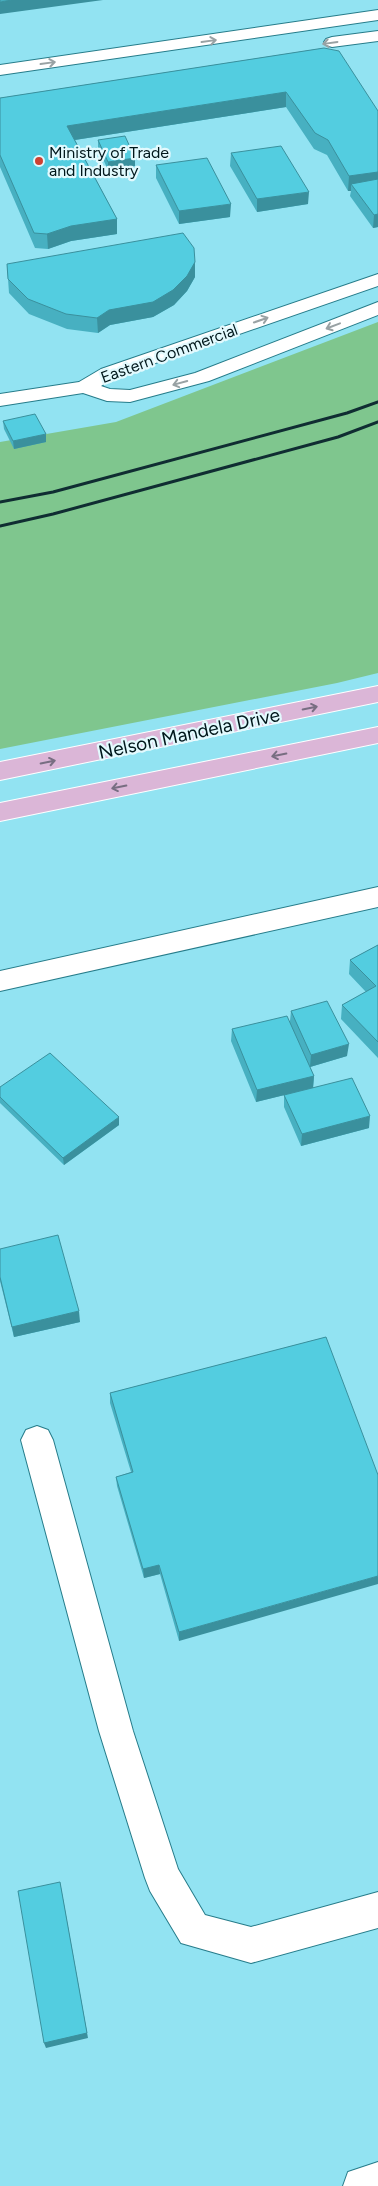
<svg xmlns="http://www.w3.org/2000/svg" width="378" height="2186" font-family="Figtree,sans-serif">
<style>
.green{fill:#7fc68e}
.lines{fill:none;stroke-linecap:round;stroke-linejoin:round}
.minor-casing{stroke:#267c8a;stroke-width:2}
.primary-casing{stroke:#fff;stroke-width:2}
.minor{fill:#fff;fill-rule:evenodd}
.primary{fill:#dbb6d7;fill-rule:evenodd}
.rail{stroke:#102d32;stroke-width:3}
.wall{fill:#47b0c1}
.shaded-wall{fill:#3a909d}
.building{fill:#53cde0;stroke:#3a909d}
.oneway{stroke:#99a2a4}
.oneway2{stroke:#786e82}
.poi-dot{fill:#ce4132;stroke:#e3fafe;stroke-width:2}
.labels{text-anchor:middle;stroke-width:4.5;stroke-linejoin:round;paint-order:stroke}
.far-poi-label{font-size:16px;fill:#00171b;stroke:#e3fafe;text-anchor:start}
.far-street-label{font-size:16px;fill:#00171b;stroke:#e3fafe}
.street-label{font-size:19px;fill:#00171b;stroke:#e3fafe}
</style>
<rect width="100%" height="100%" fill="#92e3f2"/>
<path class="green" d="M378 322V673L337 683 0 749V442L116 422Z"/>
<g class="lines">
<defs>
<path id="minor" d="M378 10V20L0 75V65Z
M378 31V41L332 47 326 45 324 42 326 39 332 37Z
M378 274V286L115 377 101 386 110 389 130 390 195 373 378 302V315L209 381 130 402 107 401 83 393 0 406V394L79 382 101 369Z
M378 887V907L0 991V971Z
M37 1426 48 1430 53 1440 133 1731 178 1869 205 1915 251 1927 378 1892V1928L251 1963 181 1943 150 1891 145 1878 99 1731 21 1440 26 1430Z
M378 2162V2186H343L348 2172Z"/>
<path id="primary" d="M378 686V702L0 780V762Z
M378 727V743L0 821V803Z"/>
</defs>
<use href="#minor" class="minor-casing"/>
<use href="#primary" class="primary-casing"/>
<use href="#minor" class="minor"/>
<use href="#primary" class="primary"/>
<path class="rail" d="M0 502 53 492 347 413 378 402
M0 526 53 514 338 437 378 422"/>
</g>
<path class="wall" d="M324 48 378 111V227L373 228 350 196 351 191H348L327 155 314 149 286 107 75 140 117 219V234L71 241 48 249 35 248 0 167V98Z
M98 140 135 158V166L108 170 98 148Z
M231 153 308 204 257 212 230 166Z
M156 165 230 217 179 224 156 178Z
M7 264 195 277 187 291 174 305 153 317 110 325 98 333 67 329 29 314 9 293Z
M3 421 46 442 14 449 4 429Z
M378 945V1058L341 1019 342 1005 366 992 349 974 350 960Z
M291 1011 347 1056 310 1067 303 1051 314 1076 313 1088 256 1102 231 1041 232 1029 290 1021Z
M0 1087 119 1125 64 1165 0 1103Z
M284 1095 369 1128 301 1146 284 1107Z
M0 1249 80 1322 14 1337 0 1281Z
M326 1337 179 1641 160 1574 144 1578 117 1486 116 1477 131 1472 110 1403V1393Z"/>
<path class="shaded-wall" d="M0 0H103L0 14Z
M286 92V107L68 141 67 126Z
M135 158V166L108 170V162Z
M378 172V187L351 184V191H348L349 176Z
M309 192 308 204 257 212V199Z
M231 204 230 217 179 224V211Z
M378 214V227L373 228 374 215Z
M117 219V234L71 241 48 249 47 234 71 226Z
M195 262V277L187 291 174 305 153 317 110 325 98 333 97 318 109 310Z
M46 434V442L14 449 13 441Z
M349 1044 347 1056 310 1067 311 1055Z
M314 1076 313 1088 256 1102 257 1090Z
M370 1116 369 1128 301 1146 302 1134Z
M119 1117V1125L64 1165 63 1158Z
M79 1311 80 1322 14 1337 12 1327Z
M159 1565 160 1574 144 1578 143 1569Z
M378 1576V1584L179 1641V1632Z
M60 1882 88 2038 46 2048 44 2043Z"/>
<path class="building" d="M0 0H12L0 2Z
M324 48 339 51 378 111V172L349 176 328 140 315 133 286 92 67 126 117 219 71 226 47 234 34 233 0 155V98Z
M125 136 135 158 108 162 98 140Z
M281 146 309 192 257 199 231 153Z
M207 158 231 204 179 211 156 165Z
M378 179V214L374 215 351 184Z
M183 233 194 248 195 262 187 276 173 290 153 302 109 310 97 318 66 314 28 299 8 279 7 264Z
M35 414 46 434 13 441 3 421Z
M378 945V1042L342 1005 376 986 350 960Z
M327 1001 349 1044 311 1055 291 1011Z
M287 1016 314 1076 257 1090 232 1029Z
M50 1053 119 1117 63 1158 0 1097V1087Z
M352 1078 370 1116 302 1134 284 1095Z
M58 1235 79 1311 12 1327 0 1277V1249Z
M326 1337 378 1475V1576L179 1632 159 1565 143 1569 116 1477 133 1472 110 1393Z
M60 1882 87 2033 44 2043 18 1891Z"/>
<defs><path id="oneway-shaft" d="M-6 0H5M1.5-3L5.5 0L1.5 3" fill="none" stroke-width="1.6" stroke-linecap="round" stroke-linejoin="round" transform="scale(1.25)"/></defs>
<g class="oneway">
<use href="#oneway-shaft" transform="translate(209 41) rotate(-8)"/>
<use href="#oneway-shaft" transform="translate(330 43) rotate(172)"/>
<use href="#oneway-shaft" transform="translate(48 63) rotate(-8)"/>
<use href="#oneway-shaft" transform="translate(261 320) rotate(-19)"/>
<use href="#oneway-shaft" transform="translate(333 326) rotate(159)"/>
<use href="#oneway-shaft" transform="translate(180 383) rotate(165)"/>
</g>
<g class="oneway2">
<use href="#oneway-shaft" transform="translate(310 708) rotate(-12)"/>
<use href="#oneway-shaft" transform="translate(279 755) rotate(169)"/>
<use href="#oneway-shaft" transform="translate(48 762) rotate(-12)"/>
<use href="#oneway-shaft" transform="translate(119 787) rotate(169)"/>
</g>
<circle class="poi-dot" cx="39" cy="161" r="5"/>
<g class="labels">
<g class="far-poi-label">
<text x="49" y="158">Ministry of Trade<tspan x="49" dy="18">and Industry</tspan></text>
</g>
<g class="far-street-label">
<text transform="translate(169 353) rotate(-20)" y="6">Eastern Commercial</text>
</g>
<g class="street-label">
<text transform="translate(189 733) rotate(-12)" y="7">Nelson Mandela Drive</text>
</g>
</g>
</svg>
